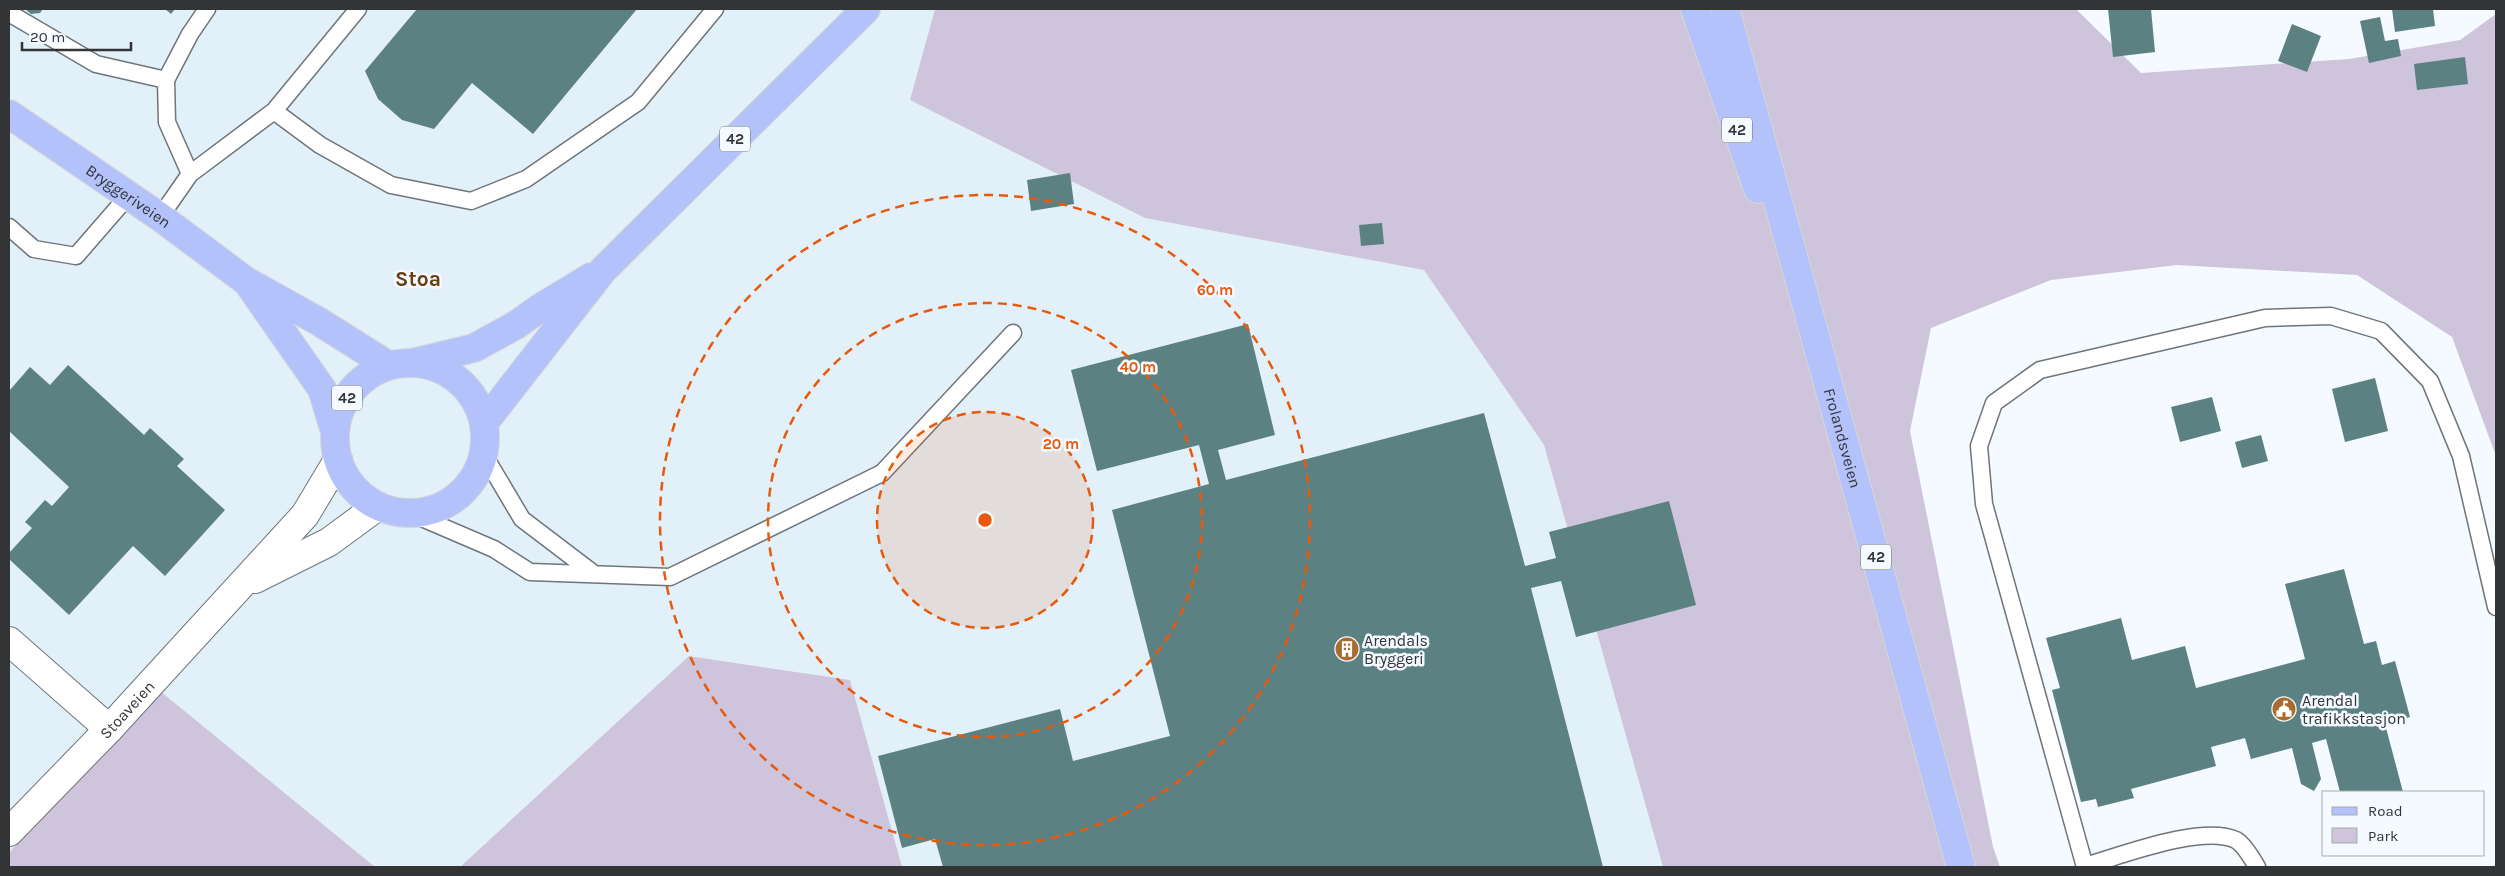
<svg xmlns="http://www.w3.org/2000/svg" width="2505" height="876" font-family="Karla,sans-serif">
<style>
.built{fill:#e2f0f9}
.green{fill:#cec4db}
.building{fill:#5c8183}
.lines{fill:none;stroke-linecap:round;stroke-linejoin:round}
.service-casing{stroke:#6f7578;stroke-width:19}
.minor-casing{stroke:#6f7578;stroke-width:30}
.tertiary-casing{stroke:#6f7578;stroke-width:30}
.primary-casing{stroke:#d6d6d7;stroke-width:30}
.service{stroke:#fff;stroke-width:16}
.minor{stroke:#fff;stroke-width:28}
.tertiary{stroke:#fff;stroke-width:28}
.primary{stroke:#b3c2fa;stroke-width:28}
.ring{fill:none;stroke:#e8590c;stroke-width:2.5;stroke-dasharray:9 6}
.labels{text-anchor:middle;stroke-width:5;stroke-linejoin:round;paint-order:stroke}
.shield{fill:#f4faff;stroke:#6c6f72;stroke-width:1}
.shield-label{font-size:15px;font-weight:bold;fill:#323436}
.street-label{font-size:16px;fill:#323436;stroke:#f4faff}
.poi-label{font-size:16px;fill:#323436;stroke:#f4faff;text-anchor:start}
.district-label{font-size:21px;font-weight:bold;fill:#683f14;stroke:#f4faff}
.centre{fill:#e8590c;stroke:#f4faff;stroke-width:2.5}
.ring-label{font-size:15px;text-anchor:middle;font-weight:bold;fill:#e8590c;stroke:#f4faff;stroke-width:5;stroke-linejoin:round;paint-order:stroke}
</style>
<rect width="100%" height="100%" fill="#f4faff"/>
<path class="built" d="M9 9H935L911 100 1145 218 1424 270 1544 445 1663 867H902L850 680 690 656 460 867H375L149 683 9 853Z"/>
<path class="green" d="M935 9H2076L2141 73 2349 59 2460 40 2496 14V456L2452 337 2357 275 2177 265 2051 280 1931 328 1910 431 1993 847 2000 867H1663L1544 445 1424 270 1145 218 910 100Z
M689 656 850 680 902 867H460Z
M149 682 375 867H9V853Z"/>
<path class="building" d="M25 9H43L40 13 31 14Z
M165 9H175L171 14Z
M417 9H637L533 134 472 83 434 129 402 120 378 99 365 71Z
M2108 9H2151L2155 52 2113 57Z
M2392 9H2433L2435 26 2395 32Z
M2380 17 2385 41 2398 39 2401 56 2369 63 2360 21Z
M2292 24 2321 36 2307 72 2278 61Z
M2465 57 2468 84 2417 90 2414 64Z
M1070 173 1074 204 1031 211 1027 180Z
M1382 223 1384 244 1361 246 1359 225Z
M1248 324 1275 435 1218 450 1226 480 1484 413 1525 566 1556 558 1549 532 1669 501 1696 605 1576 637 1561 581 1531 588 1603 867H943L935 839 902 848 878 756 1060 709 1073 761 1170 736 1112 510 1209 484 1199 445 1097 471 1071 370Z
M68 365 144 435 150 428 184 459 177 466 225 510 165 576 133 546 69 615 9 559V553L32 528 25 522 45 500 52 506 69 487 9 431V391L30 367 50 385Z
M2375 378 2388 431 2345 442 2332 389Z
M2212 397 2221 431 2180 442 2171 407Z
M2261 435 2268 461 2242 468 2235 442Z
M2344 569 2364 644 2376 641 2382 665 2395 661 2410 717 2385 724 2403 792H2340L2326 739 2312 743 2321 779 2314 791 2301 784 2292 748 2251 759 2245 738 2211 747 2216 766 2131 789 2134 798 2098 807 2096 799 2081 802 2052 690 2060 688 2046 638 2121 618 2132 660 2185 646 2196 688 2305 659 2285 584Z"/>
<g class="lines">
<defs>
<path id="service" d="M9 13 96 64 166 80
M274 111 320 145 391 185 471 201 526 179 638 102 715 9
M190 174 167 122 166 80 190 34 207 9
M160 217 190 174 274 111 358 9
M9 227 34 249 76 256 128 196
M484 455 522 519 593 573
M410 513 494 549 530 572 670 577 882 473 1013 333
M2085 866C2120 856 2202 824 2236 840 2243 844 2253 860 2257 867
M2085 867 1984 504 1979 446 1994 403 2040 370 2265 318 2331 316 2381 331 2430 381 2461 456 2496 607"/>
<path id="minor" d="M9 641 109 729"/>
<g id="tertiary">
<path d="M255 579 329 542 378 506"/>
<path id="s1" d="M9 832 109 729 305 515 338 460"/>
</g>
<g id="primary">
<path d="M1695 9 1758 189"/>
<path id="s2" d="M1725 9 1961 867"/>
<path id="s3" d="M9 114 160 217 246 281 318 321 388 365"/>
<path d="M250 286 322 389 335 432"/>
<path d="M416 362 474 348 516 325 540 308 591 277"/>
<circle cx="410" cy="438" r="75"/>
<path d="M484 423 603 270 866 9"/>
</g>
</defs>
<use href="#service" class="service-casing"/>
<use href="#minor" class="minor-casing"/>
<use href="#tertiary" class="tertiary-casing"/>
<use href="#primary" class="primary-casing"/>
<use href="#service" class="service"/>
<use href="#minor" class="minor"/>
<use href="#tertiary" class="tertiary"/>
<use href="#primary" class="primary"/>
</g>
<circle cx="985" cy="520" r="108" fill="#e8590c" fill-opacity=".12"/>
<g class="ring">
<circle cx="985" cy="520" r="108"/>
<circle cx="985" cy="520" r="217"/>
<circle cx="985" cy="520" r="325"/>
</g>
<defs>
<symbol id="building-disc" viewBox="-11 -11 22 22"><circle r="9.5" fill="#a96c30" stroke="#f4faff"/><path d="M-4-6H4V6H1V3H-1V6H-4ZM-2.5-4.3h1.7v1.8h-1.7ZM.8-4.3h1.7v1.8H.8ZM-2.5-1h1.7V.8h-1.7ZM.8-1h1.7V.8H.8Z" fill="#fff"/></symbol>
<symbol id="civic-disc" viewBox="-11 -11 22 22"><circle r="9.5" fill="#a96c30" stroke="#f4faff"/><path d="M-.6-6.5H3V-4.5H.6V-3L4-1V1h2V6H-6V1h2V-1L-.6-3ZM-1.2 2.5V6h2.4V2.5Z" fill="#fff"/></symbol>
</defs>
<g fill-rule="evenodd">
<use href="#building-disc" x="1333" y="635" width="28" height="28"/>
<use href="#civic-disc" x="2270" y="695" width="28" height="28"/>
</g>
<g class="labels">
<g class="shield">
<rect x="1722" y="117.5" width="30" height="25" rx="4"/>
<rect x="720" y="126.5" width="30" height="25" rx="4"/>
<rect x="332" y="385.5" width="30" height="25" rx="4"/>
<rect x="1861" y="544.5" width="30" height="25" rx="4"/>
</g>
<g class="shield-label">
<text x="1737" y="135">42</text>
<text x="735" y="144">42</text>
<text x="347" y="403">42</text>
<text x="1876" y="562">42</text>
</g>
<g class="street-label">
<text dy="6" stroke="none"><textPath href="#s3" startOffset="145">Bryggeriveien</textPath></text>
<text dy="6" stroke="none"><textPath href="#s2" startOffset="445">Frolandsveien</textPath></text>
<text dy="6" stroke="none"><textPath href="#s1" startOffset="170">Stoaveien</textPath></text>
</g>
<g class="poi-label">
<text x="1364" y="646">Arendals<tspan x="1364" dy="18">Bryggeri</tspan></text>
<text x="2302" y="706">Arendal<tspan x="2302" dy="18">trafikkstasjon</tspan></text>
</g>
<g class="district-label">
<text x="418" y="286">Stoa</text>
</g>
</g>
<circle cx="985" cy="520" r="8" class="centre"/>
<g class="ring-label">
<text x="1215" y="295">60 m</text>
<text x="1138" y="372">40 m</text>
<text x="1061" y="449">20 m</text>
</g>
<rect width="2505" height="876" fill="none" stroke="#323436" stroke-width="20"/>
<rect x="2322" y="791" width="162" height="65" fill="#f4faff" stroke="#a6abaf"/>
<rect x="2332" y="807" width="25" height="8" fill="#b3c2fa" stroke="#a6abaf"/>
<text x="2368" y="816" font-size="15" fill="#323436">Road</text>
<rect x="2332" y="828" width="25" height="15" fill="#cec4db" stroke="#a6abaf"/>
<text x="2368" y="841" font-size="15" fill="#323436">Park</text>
<path d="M22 42v8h109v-8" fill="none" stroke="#323436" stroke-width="2.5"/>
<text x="30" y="42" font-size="15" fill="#323436" stroke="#f4faff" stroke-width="4" paint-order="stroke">20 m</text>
</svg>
